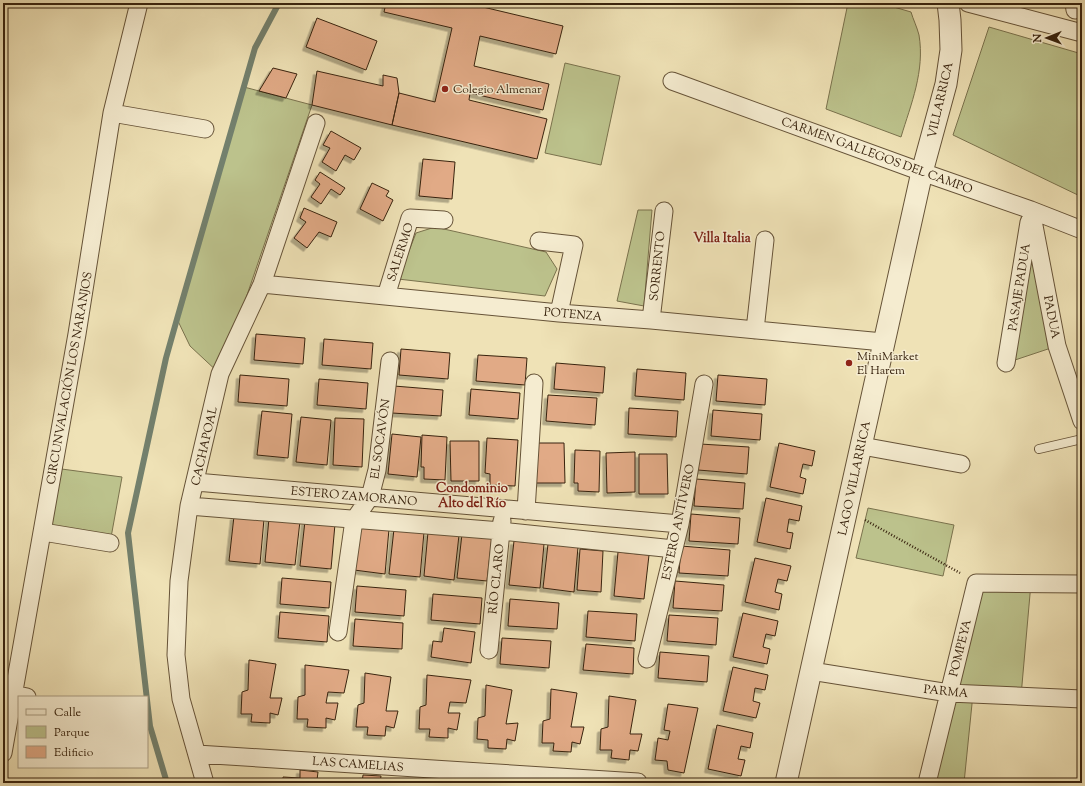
<svg xmlns="http://www.w3.org/2000/svg" width="1085" height="786" font-family="'Sorts Mill Goudy',serif">
<style>
.green{fill:#bcc28c;stroke:#7a724d}
.lines{fill:none;stroke-linecap:round;stroke-linejoin:round}
.stream{stroke:#73806d;stroke-width:6}
.building{fill:#e1aa86;stroke:#38230e;filter:url(#shadow)}
.service-casing{stroke:#665338;stroke-width:10}
.minor-casing{stroke:#665338;stroke-width:19}
.tertiary-casing{stroke:#665338;stroke-width:23}
.path{stroke:#38230e;stroke-width:2.5;stroke-dasharray:1 2;stroke-linecap:butt}
.service{stroke:#f5ecd0;stroke-width:8}
.minor{stroke:#f5ecd0;stroke-width:17}
.tertiary{stroke:#f5ecd0;stroke-width:21}
.poi-dot{fill:#8f2418;stroke:#f5ecd0;stroke-width:1.5}
.labels{text-anchor:middle;stroke-width:3;stroke-linejoin:round;paint-order:stroke}
.poi-label{font-size:12px;fill:#38230e;stroke:#f5ecd0;text-anchor:start}
.street-label{font-size:12px;fill:#38230e;stroke:#f5ecd0}
.neighbourhood-label{font-size:13px;font-weight:bold;fill:#7a1f14;stroke:#f5ecd0}
</style>
<defs>
<filter id="shadow"><feDropShadow dx="-3.5" dy="3.5" stdDeviation="0" flood-color="#0004"/></filter>
</defs>
<rect width="100%" height="100%" fill="#efe2b6"/>
<filter id="stains"><feTurbulence type="fractalNoise" baseFrequency=".005" numOctaves="4"/><feColorMatrix values="0 0 0 0 .2 0 0 0 0 .09 0 0 0 0 .02 0 0 0 .5 -.17"/></filter>
<radialGradient id="worn" r=".72"><stop offset=".6" stop-color="#630" stop-opacity="0"/><stop offset="1" stop-color="#630" stop-opacity=".3"/></radialGradient>
<path class="green" d="M848 3H880L911 12C913 19 917 27 919 35 925 71 911 104 901 137L826 109Z
M989 27 1082 54V197L953 135Z
M565 63 620 76 601 165 545 153Z
M244 87 312 105 220 374 190 346 177 319Z
M638 210H652L644 306 617 301Z
M1031 210 1057 346 1006 363Z
M435 227 546 252 557 269 545 296 398 279 416 233Z
M54 468 122 477 110 543 44 532Z
M868 508 954 525 943 576 856 558Z
M976 583H1031L1021 696 973 694 964 783H927Z"/>
<g class="lines">
<path class="stream" d="M167 783 150 726 128 533 166 358 177 319 255 48 279 3"/>
</g>
<path class="building" d="M386 3H466L563 26 556 54 480 36 474 66 549 84 543 110 470 93 469 100 547 119 537 159 392 125 399 93 435 102 452 28 384 12Z
M317 18 377 41 366 70 306 47Z
M273 68 297 74 286 98 259 91Z
M317 71 383 86V75L397 78 399 93 392 125 312 105Z
M331 131 361 148 354 160 345 155 336 171 322 162 330 148 323 145Z
M423 159 455 162 452 199 419 196Z
M320 172 345 188 340 195 331 189 321 204 311 197 320 184 315 180Z
M372 183 389 191 386 196 393 200 383 221 360 209Z
M304 208 337 222 331 237 319 232 307 248 294 238 306 222 300 218Z
M256 334 305 338 303 364 254 360Z
M324 339 373 343 371 369 322 365Z
M401 349 450 353 448 379 399 375Z
M478 355 527 358 525 385 476 381Z
M556 363 605 367 603 393 554 389Z
M637 369 686 373 684 400 635 396Z
M240 375 289 379 287 406 238 402Z
M718 375 767 379 765 405 716 401Z
M319 379 368 383 366 409 317 405Z
M394 386 443 390 441 416 392 413Z
M471 389 520 393 518 419 469 415Z
M548 395 597 398 595 425 546 421Z
M629 408 678 411 676 437 628 434Z
M713 410 762 414 760 440 711 436Z
M262 411 292 414 288 458 257 455Z
M301 417 331 420 327 465 296 462Z
M335 418 364 419 362 467 333 465Z
M392 434 421 437 417 477 388 474Z
M422 435 447 437 445 480 424 479V467H421Z
M487 438 518 440 515 486 490 485V474L485 473Z
M450 441H479V481H451Z
M536 443H564L565 483H536Z
M779 443 815 451 812 466 803 464 800 477 806 479 803 494 770 487Z
M700 444 749 447 747 474 698 470Z
M575 450 600 451 599 492 578 491V483H574Z
M635 452V492L607 493 606 453Z
M639 454H667L668 494H639Z
M696 479 745 483 743 509 694 506Z
M766 498 802 506 799 521 789 519 787 532 793 533 790 549 757 542Z
M691 514 740 518 738 544 689 541Z
M234 516 264 519 260 564 229 561Z
M269 518 300 521 295 565 265 562Z
M305 521 335 524 331 569 300 566Z
M359 526 389 529 385 574 354 570Z
M394 529 424 532 420 577 389 574Z
M428 532 459 535 454 580 424 576Z
M462 534 492 537 487 581 457 578Z
M514 541 544 544 540 588 509 585Z
M548 544 578 547 574 592 543 588Z
M681 546 730 550 728 576 679 573Z
M580 549 603 551 601 592 577 590Z
M618 552 649 555 644 599 614 596Z
M755 558 791 566 787 581 778 579 775 592 782 594 779 610 745 602Z
M282 578 331 582 329 608 280 604Z
M675 581 724 585 722 611 673 608Z
M357 586 406 590 404 616 355 612Z
M433 594 482 598 480 624 431 620Z
M510 599 559 603 557 629 508 626Z
M588 611 637 614 635 641 586 637Z
M280 612 329 616 327 642 278 638Z
M743 613 778 621 775 636 766 634 763 647 770 649 767 664 733 657Z
M669 615 718 618 716 645 667 641Z
M355 619 403 623 402 649 353 646Z
M444 628 475 632 471 663 431 657 433 641 442 642Z
M502 638 551 641 549 668 500 664Z
M586 644 634 648 633 674 583 670Z
M660 652 709 656 707 682 658 678Z
M249 660 276 664 270 698H282L278 715 270 713V723L251 722 252 714H241L242 692 248 690Z
M305 665 349 670 344 693 328 692 326 703H338L335 720 326 718V728L307 727 308 719H297L298 697 305 695Z
M733 667 768 675 765 690 755 688 753 701 760 703 756 718 723 711Z
M365 673 391 677 386 711H398L394 728 386 726 385 736 367 735 368 727H356L358 705 364 703Z
M427 675 471 680 466 703 450 702 448 713H460L457 730 448 728V738L429 737 430 729H419L420 707 426 705Z
M486 685 512 690 506 724 518 723 515 741 507 739 506 749 488 748V740L477 739 478 718 485 716Z
M551 689 577 693 571 727H584L580 744 572 742 571 752 553 751 554 743H542L543 721 550 719Z
M609 696 636 700 630 734H642L638 751 630 750 629 760 611 758 612 750H600L601 729 608 727Z
M668 704 698 708 684 773 668 770 667 761 655 760 658 738 668 740 670 731 664 730Z
M717 725 753 733 750 748 741 746 738 759 745 760 741 776 708 769Z
M300 770 318 772 317 780 327 781V783H283V777L300 778Z
M363 775 381 776 380 783H346V781L362 783Z
M420 780H439V783H419Z"/>
<g class="lines">
<defs>
<path id="service" d="M1039 449 1082 439"/>
<path id="minor" d="M968 3 1082 33
M1074 3 1075 10
M672 81 922 172 1031 210 1082 230
M112 113 205 129
M1031 210 1057 346 1082 421
M539 241 574 245 559 313
M262 284 559 313 651 320 883 342
M386 296 410 218 444 220
M651 320 664 211
M755 330 765 240
M1006 363 1029 222
M862 446 961 464
M196 482 680 524
M189 506 501 531 674 549
M526 511 534 383
M43 530V532L110 543
M338 632 354 520 370 497 377 470 390 361
M489 650 502 521
M647 659 680 524 704 384
M811 671 949 693 1082 699
M13 694 27 697
M3 753 77 334 112 113 139 3
M197 754 638 782
M205 783 181 699 176 655 179 581 189 506 220 374 262 284 316 123
M927 783 976 583 1082 584"/>
<path id="tertiary" d="M786 783 922 172 946 84 951 50 950 20 948 3"/>
</defs>
<use href="#service" class="service-casing"/>
<use href="#minor" class="minor-casing"/>
<use href="#tertiary" class="tertiary-casing"/>
<path class="path" d="M865 520 960 573"/>
<use href="#service" class="service"/>
<use href="#minor" class="minor"/>
<use href="#tertiary" class="tertiary"/>
</g>
<g class="poi-dot">
<circle cx="445" cy="89" r="4"/>
<circle cx="849" cy="363" r="4"/>
</g>
<g class="labels">
<g class="poi-label">
<text x="453" y="93">Colegio Almenar</text>
<text x="857" y="360">MiniMarket<tspan x="857" dy="14">El Harem</tspan></text>
</g>
<g class="street-label">
<text transform="translate(940 100) rotate(-77)" y="4">VILLARRICA</text>
<text transform="translate(877 155) rotate(20)" y="4">CARMEN GALLEGOS DEL CAMPO</text>
<text transform="translate(400 252) rotate(-72)" y="4">SALERMO</text>
<text transform="translate(657 266) rotate(-84)" y="4">SORRENTO</text>
<text transform="translate(1019 287) rotate(-81)" y="4">PASAJE PADUA</text>
<text transform="translate(573 314) rotate(5)" y="4">POTENZA</text>
<text transform="translate(1052 317) rotate(79)" y="4">PADUA</text>
<text transform="translate(69 378) rotate(-80)" y="4">CIRCUNVALACIÓN LOS NARANJOS</text>
<text transform="translate(380 439) rotate(-82)" y="4">EL SOCAVÓN</text>
<text transform="translate(204 446) rotate(-77)" y="4">CACHAPOAL</text>
<text transform="translate(854 478) rotate(-78)" y="4">LAGO VILLARRICA</text>
<text transform="translate(354 496) rotate(5)" y="4">ESTERO ZAMORANO</text>
<text transform="translate(678 522) rotate(-78)" y="4">ESTERO ANTÍVERO</text>
<text transform="translate(496 579) rotate(-84)" y="4">RÍO CLARO</text>
<text transform="translate(960 648) rotate(-76)" y="4">POMPEYA</text>
<text transform="translate(946 691) rotate(6)" y="4">PARMA</text>
<text transform="translate(358 764) rotate(4)" y="4">LAS CAMELIAS</text>
</g>
<g class="neighbourhood-label">
<text x="722" y="242">Villa Italia</text>
<text x="472" y="492">Condominio<tspan x="472" dy="15">Alto del Río</tspan></text>
</g>
</g>
<rect width="1085" height="786" fill="none" stroke="#efe2b6" stroke-width="16"/>
<rect x="4" y="4" width="1077" height="778" fill="none" stroke="#38230e" stroke-width="2"/>
<rect x="8" y="8" width="1069" height="770" fill="none" stroke="#38230e"/>
<rect x="18" y="696" width="130" height="72" fill="#f5ecd0" stroke="#a99c82"/>
<rect x="26" y="709" width="20" height="6" fill="#f5ecd0" stroke="#a99c82"/>
<text x="54" y="716" font-size="12" fill="#38230e">Calle</text>
<rect x="26" y="726" width="20" height="12" fill="#bcc28c" stroke="#a99c82"/>
<text x="54" y="736" font-size="12" fill="#38230e">Parque</text>
<rect x="26" y="746" width="20" height="12" fill="#e1aa86" stroke="#a99c82"/>
<text x="54" y="756" font-size="12" fill="#38230e">Edificio</text>
<g transform="translate(1047 38) rotate(269)" stroke="#f5ecd0" stroke-width="3" paint-order="stroke">
<path d="M0-3L7 15L0 10L-7 15Z" fill="#38230e"/>
<text y="-6" font-size="11" font-weight="bold" text-anchor="middle" fill="#38230e">N</text>
</g>
<rect width="100%" height="100%" filter="url(#stains)"/>
<rect width="100%" height="100%" fill="url(#worn)"/>
</svg>
